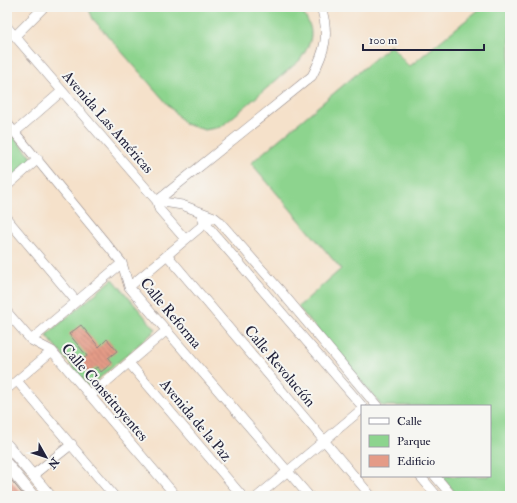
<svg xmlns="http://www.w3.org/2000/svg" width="517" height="503" font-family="'IM FELL Double Pica',serif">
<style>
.green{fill:#8dd48e;stroke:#587b64}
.building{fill:url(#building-back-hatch)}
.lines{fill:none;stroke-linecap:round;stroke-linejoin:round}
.minor-casing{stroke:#8c8282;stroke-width:10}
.tertiary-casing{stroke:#8c8282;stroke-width:12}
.minor{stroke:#fff;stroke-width:9}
.tertiary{stroke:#fff;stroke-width:11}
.labels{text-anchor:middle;stroke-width:4;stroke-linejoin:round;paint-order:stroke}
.street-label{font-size:15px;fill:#22223b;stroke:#f6f6f2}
</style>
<defs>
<pattern id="building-back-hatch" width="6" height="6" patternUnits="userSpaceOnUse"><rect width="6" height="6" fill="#e49b87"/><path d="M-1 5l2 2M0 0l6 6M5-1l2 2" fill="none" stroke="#b87e70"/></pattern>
</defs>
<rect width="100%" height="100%" fill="#f6f6f2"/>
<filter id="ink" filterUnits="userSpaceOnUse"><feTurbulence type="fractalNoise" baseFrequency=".025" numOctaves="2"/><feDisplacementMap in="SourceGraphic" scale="8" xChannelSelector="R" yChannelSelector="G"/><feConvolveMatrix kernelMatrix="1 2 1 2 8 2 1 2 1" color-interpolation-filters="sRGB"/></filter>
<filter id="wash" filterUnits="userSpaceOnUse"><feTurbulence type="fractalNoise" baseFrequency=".012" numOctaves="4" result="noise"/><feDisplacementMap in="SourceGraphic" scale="16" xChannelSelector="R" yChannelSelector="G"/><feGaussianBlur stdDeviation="0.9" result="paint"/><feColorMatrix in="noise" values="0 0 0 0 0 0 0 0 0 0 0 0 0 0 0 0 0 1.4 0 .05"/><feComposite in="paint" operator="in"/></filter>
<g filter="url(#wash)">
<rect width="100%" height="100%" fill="#f5e1ca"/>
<path class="green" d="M88 7H298C315 27 315 38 300 60L221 127 205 130 185 124 93 19Z
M482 7H509L510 9V496H458L441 476H490V406H382L298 307 341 269 251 163 391 45 409 67Z
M7 129 33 159 7 182Z
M113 279 156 330 89 387 46 335Z"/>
<g id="blocks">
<path class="building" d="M81 325 99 347 107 339 117 351 108 358 112 363 101 372 97 367 88 374 79 363 87 356 69 334Z
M7 475 24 496H7Z"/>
</g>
</g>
<g filter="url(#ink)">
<use href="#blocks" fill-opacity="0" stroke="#8c8282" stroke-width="1"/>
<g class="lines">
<defs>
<path id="minor" d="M7 27 157 201 182 205 214 217 219 221 279 289 377 406
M15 36 44 7
M7 123 122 263 129 287 309 496
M15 132 62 91
M7 186 38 159
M201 214 204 222 362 406
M7 219 76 301
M185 239 159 209 157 201 312 76C325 51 330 35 321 7
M167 255 371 496
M129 287 209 220
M7 312 31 340 52 351 176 496
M31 340 122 263
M129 363 242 496
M18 382 114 496
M7 389 52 351
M90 396 167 330
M33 475 72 444
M420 476 437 496
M435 476 452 496
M258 496 362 409"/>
<path id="tertiary" d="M7 445 50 496
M7 464 33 496"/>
</defs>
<use href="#minor" class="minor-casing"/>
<use href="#tertiary" class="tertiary-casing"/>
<use href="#minor" class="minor"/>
<use href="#tertiary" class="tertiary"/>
</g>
</g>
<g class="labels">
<g class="street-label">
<text transform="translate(108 122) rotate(49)" y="5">Avenida Las Américas</text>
<text transform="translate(171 313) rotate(50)" y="5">Calle Reforma</text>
<text transform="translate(280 366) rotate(50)" y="5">Calle Revolucíón</text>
<text transform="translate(105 392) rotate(49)" y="5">Calle Constituyentes</text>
<text transform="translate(196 420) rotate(50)" y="5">Avenida de la Paz</text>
</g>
</g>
<rect width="517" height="503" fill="none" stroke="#f6f6f2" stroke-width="24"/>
<rect x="361" y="405" width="130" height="72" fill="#f6f6f2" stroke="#a1a1a9"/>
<rect x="369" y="418" width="20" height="6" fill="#ffffff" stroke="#a1a1a9"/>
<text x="397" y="425" font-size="12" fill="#22223b">Calle</text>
<rect x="369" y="435" width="20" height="12" fill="#8dd48e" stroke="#a1a1a9"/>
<text x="397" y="445" font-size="12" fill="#22223b">Parque</text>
<rect x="369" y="455" width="20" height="12" fill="#e49b87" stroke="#a1a1a9"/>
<text x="397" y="465" font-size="12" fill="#22223b">Edificio</text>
<g transform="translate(46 457) rotate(129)" stroke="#f6f6f2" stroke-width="3" paint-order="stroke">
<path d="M0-3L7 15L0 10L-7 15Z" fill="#22223b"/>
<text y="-6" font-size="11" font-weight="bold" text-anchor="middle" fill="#22223b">N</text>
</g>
<path d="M363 44v6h121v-6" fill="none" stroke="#22223b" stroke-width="2"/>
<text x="369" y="44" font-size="12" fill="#22223b" stroke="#f6f6f2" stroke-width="3" paint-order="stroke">100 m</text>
</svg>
